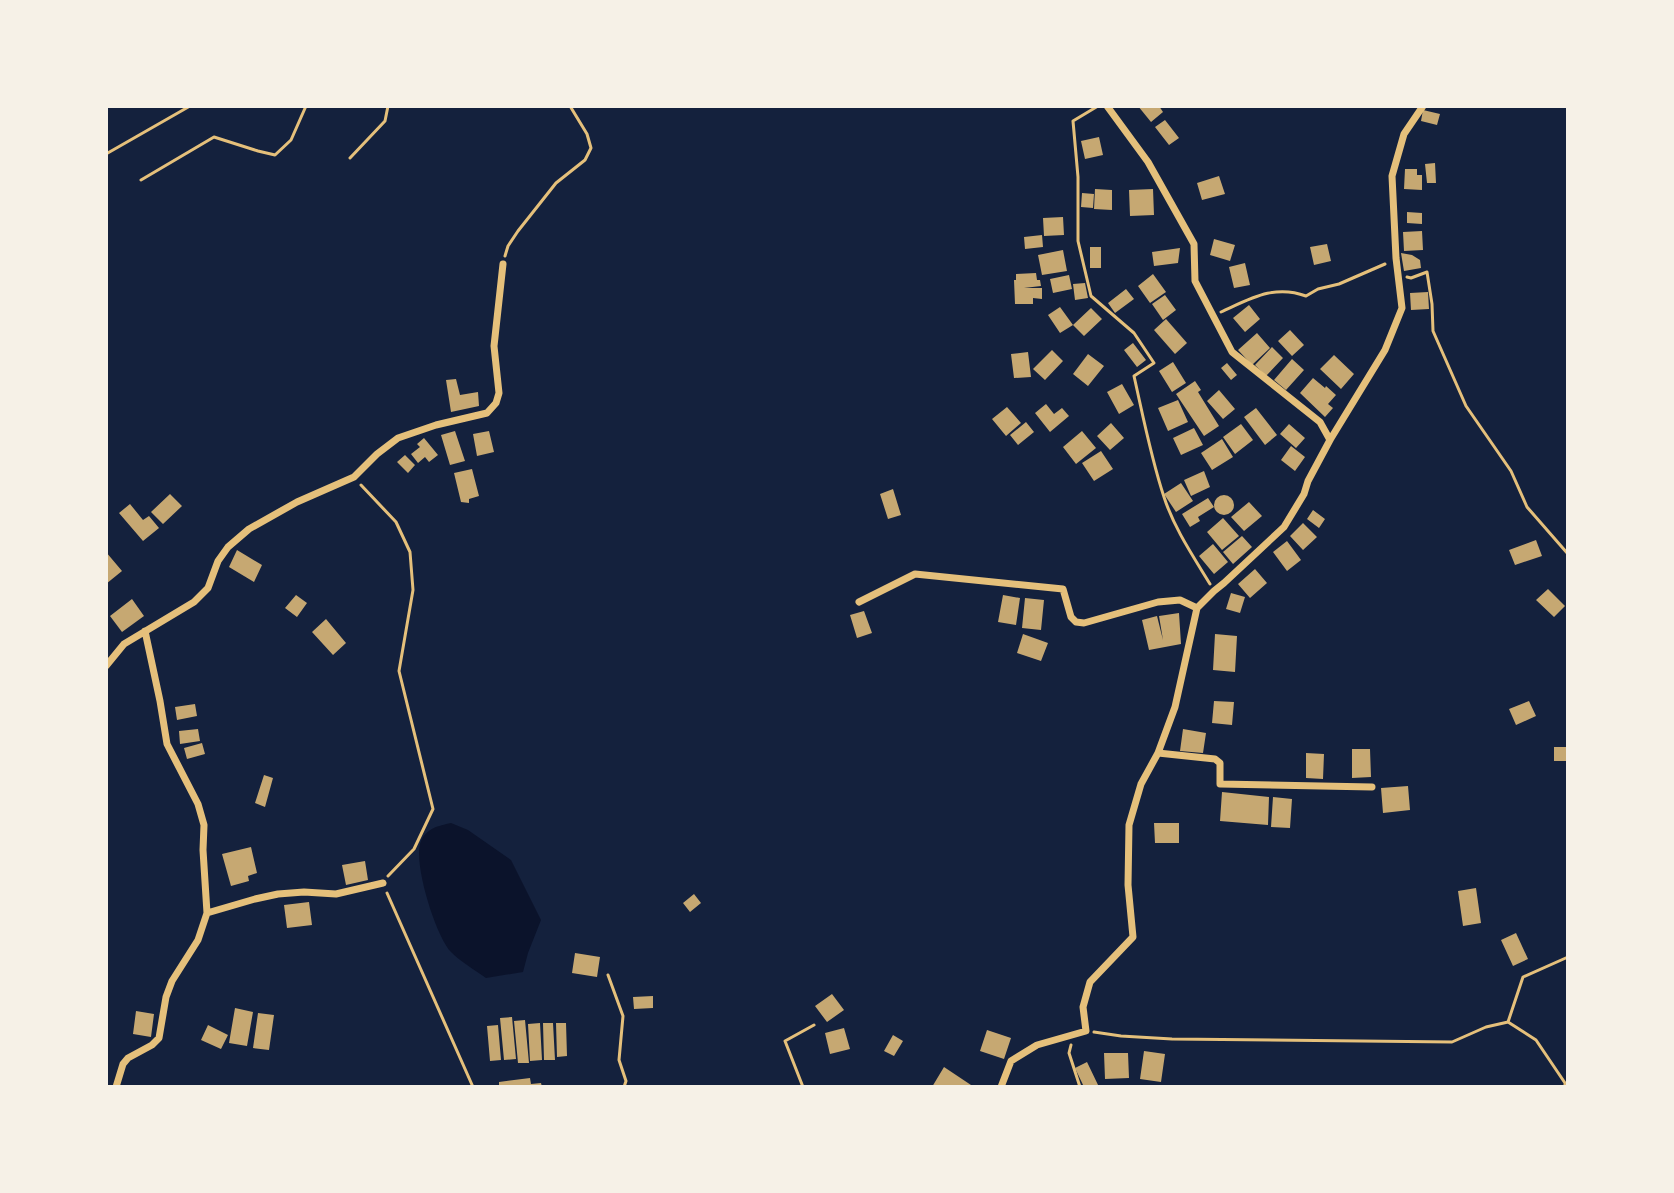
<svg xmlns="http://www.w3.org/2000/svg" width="1674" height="1193" font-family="'Zilla Slab',serif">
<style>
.water{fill:#0b132b}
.building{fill:#c6a872}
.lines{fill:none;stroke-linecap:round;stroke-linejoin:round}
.path{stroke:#e5c07b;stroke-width:3}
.service{stroke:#e5c07b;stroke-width:3}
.minor{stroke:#e5c07b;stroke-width:7}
</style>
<rect width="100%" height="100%" fill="#14213d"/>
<path class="water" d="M451 823 468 830 511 860 541 920 528 953 523 972 486 978C475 970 461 962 451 952 436 937 412 861 421 841 427 828 438 826 451 823Z"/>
<path class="building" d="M1138 106H1159L1163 112 1151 122Z
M1423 110 1440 114 1437 125 1421 121Z
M1165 120 1179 138 1169 145 1155 127Z
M1099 137 1103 155 1085 159 1081 141Z
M1435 163 1436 183H1427L1425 164Z
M1405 169H1417V175H1422V190L1404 189Z
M1219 176 1225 194 1202 200 1197 183Z
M1095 189 1112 190V210L1094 209Z
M1153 189 1154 215 1130 216 1129 190Z
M1082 193 1094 194 1093 208 1081 207Z
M1407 212 1422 213V224L1407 223Z
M1063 217 1064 235 1044 236 1043 218Z
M1422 231 1423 250 1404 251 1403 232Z
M1042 235 1043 247 1025 249 1024 237Z
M1214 239 1235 245 1230 261 1210 255Z
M1327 244 1331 261 1314 265 1310 247Z
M1090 247H1101V268H1090Z
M1180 248 1178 263 1154 266 1152 252Z
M1063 250 1067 271 1042 275 1038 255Z
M1401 253 1412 255 1420 260 1421 268 1404 271Z
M1245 263 1250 285 1234 288 1229 267Z
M1036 273 1037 280H1040L1041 286 1024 288H1042V299L1033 298V304H1015L1014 280H1016V274Z
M1153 274 1166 292 1150 303 1138 286Z
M1069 275 1072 289 1053 293 1050 279Z
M1085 283 1088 298 1075 300 1073 284Z
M1126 289 1134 299 1115 313 1108 303Z
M1428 292 1429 309 1411 310 1410 293Z
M1165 295 1176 310 1163 320 1152 304Z
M1249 305 1260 319 1245 332 1233 318Z
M1060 307 1073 325 1060 333 1048 315Z
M1091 308 1102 319 1084 336 1073 325Z
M1166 319 1187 343 1175 354 1154 330Z
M1290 330 1304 345 1292 356 1278 341Z
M1257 333 1270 348 1252 365 1238 350Z
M1133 343 1146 360 1137 367 1124 350Z
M1272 347 1283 358 1266 376 1255 365Z
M1052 350 1063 361 1045 380 1033 369Z
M1028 352 1031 377 1014 378 1011 354Z
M1088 354 1104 366 1088 386 1073 374Z
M1334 355 1354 374 1341 389 1320 369Z
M1292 359 1304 370 1286 390 1274 380Z
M1173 362 1186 383 1172 392 1159 371Z
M1227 363 1237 375 1231 380 1221 368Z
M1313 378 1325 388 1326 386 1336 395 1328 404 1333 408 1325 417 1300 393Z
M456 379 460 395 478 392 479 406 451 412 446 380Z
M1195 381 1201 390 1198 392 1219 426 1204 436 1176 394Z
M1122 384 1134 405 1119 414 1107 392Z
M1219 390 1235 409 1223 419 1207 401Z
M1178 400 1188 422 1168 431 1158 408Z
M1046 404 1054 414 1062 408 1069 416 1050 432 1035 413Z
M1007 407 1021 423 1006 436 992 419Z
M1256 408 1277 435 1265 445 1244 417Z
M1026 422 1034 432 1018 445 1010 435Z
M1111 423 1124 438 1110 450 1097 436Z
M1241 424 1253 440 1235 454 1223 437Z
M1289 424 1305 438 1296 448 1280 434Z
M1194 428 1203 445 1181 455 1173 438Z
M455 431 465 461 450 465 441 435Z
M489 431 494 452 477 456 473 434Z
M1082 431 1096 448 1076 464 1063 447Z
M424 438 438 455 429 462 425 457 418 463 411 454 420 447 417 444Z
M1222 439 1233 457 1212 470 1201 453Z
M1291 446 1305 457 1295 471 1281 460Z
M1101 451 1113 469 1094 481 1082 463Z
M405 455 415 465 408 473 397 462Z
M472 469 479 496 469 499V503L461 502 454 473Z
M1204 471 1210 487 1191 496 1184 480Z
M1181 483 1193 501 1176 512 1164 494Z
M893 489 901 515 888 519 880 494Z
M170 494 182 506 163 524 151 512Z
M1214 505a10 10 0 1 1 20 0a10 10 0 1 1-20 0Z
M1208 498 1214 507 1198 517 1200 521 1190 527 1182 514Z
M1249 502 1262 516 1244 531 1231 517Z
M130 504 143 520 149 516 159 528 143 541 119 513Z
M1313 510 1325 519 1319 528 1307 519Z
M1223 518 1239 536 1222 550 1207 532Z
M1303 523 1317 537 1303 550 1290 536Z
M1242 536 1252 547 1233 564 1223 552Z
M1536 540 1542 556 1515 565 1509 550Z
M1287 541 1301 560 1287 571 1273 552Z
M1213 544 1228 562 1214 574 1199 556Z
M237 550 262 565 254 582 229 567Z
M106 552 122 571 106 584Z
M1255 569 1267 583 1250 598 1238 584Z
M1548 589 1565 606 1554 617 1536 600Z
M1231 593 1245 597 1240 613 1226 609Z
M296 595 307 603 297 617 285 608Z
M1003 595 1020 598 1016 625 998 622Z
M1025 598 1044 600 1041 630 1022 628Z
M132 599 144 616 122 632 110 616Z
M864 611 872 633 857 638 850 615Z
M1179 613 1181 644 1149 650 1142 620 1157 616 1163 640 1159 616Z
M326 619 346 643 333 655 312 632Z
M1023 634 1048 643 1041 661 1017 653Z
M1215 634 1237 636 1235 672 1213 670Z
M1214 701 1234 702 1232 725 1212 723Z
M1529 701 1536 716 1516 725 1509 709Z
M195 704 197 716 177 720 175 707Z
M198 729 200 741 180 744 179 731Z
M1183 729 1206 733 1203 753 1180 751Z
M202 743 205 754 187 759 184 748Z
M1554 747H1568V761H1554Z
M1352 749H1370L1371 777 1352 778Z
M1306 753 1324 754 1323 779 1306 778Z
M264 775 273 778 265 807 255 803Z
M1408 786 1410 810 1383 813 1381 788Z
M1222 792 1269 797 1268 825 1220 821Z
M1273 797 1292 799 1290 828 1271 827Z
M1154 823H1179V843H1155Z
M251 847 257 873 248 876 249 881 231 886 222 854Z
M365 861 368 880 346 885 342 865Z
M1476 888 1481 923 1463 926 1458 891Z
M694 894 701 903 690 912 683 903Z
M309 902 312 925 287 928 284 905Z
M1516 933 1528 959 1513 966 1501 940Z
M575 953 600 957 597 977 572 973Z
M832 994 844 1010 827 1022 815 1006Z
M653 996V1008L634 1009 633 997Z
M235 1008 253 1012 247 1046 229 1043Z
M136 1011 154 1014 151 1037 133 1034Z
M258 1013 274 1015 269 1050 253 1048Z
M512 1017 516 1059 504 1060 500 1018Z
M525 1020 529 1063H518L514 1021Z
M540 1023 542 1060 530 1061 528 1024Z
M543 1023H553L555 1060H544Z
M556 1023H566L567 1056 557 1057Z
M208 1025 228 1035 221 1049 201 1040Z
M498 1025 501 1060 490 1061 487 1026Z
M844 1028 850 1049 830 1054 825 1033Z
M987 1030 1011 1038 1004 1059 980 1051Z
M893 1035 903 1041 894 1056 884 1051Z
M1144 1051 1165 1054 1161 1082 1140 1079Z
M1104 1053H1128L1129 1078 1105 1079Z
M1087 1062 1099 1087H1084L1075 1068Z
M944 1067 974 1087H932Z
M530 1078 531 1084 541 1083 542 1087H499V1082Z"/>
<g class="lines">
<path class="path" d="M1098 106 1073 121 1078 177V241L1091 296 1134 333 1154 363 1134 376C1143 416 1151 458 1164 497 1174 528 1193 556 1210 584
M505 256 508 246 518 231 556 183 585 160 591 148 587 134 570 106
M1407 277 1411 278 1427 272 1432 304 1433 331 1466 406 1511 471 1527 507 1568 554
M1221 312C1250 299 1274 284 1306 296L1318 289 1339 284 1385 264
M361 485 396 522 410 552 413 590 399 671 433 809 414 849 388 876
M387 893 473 1087
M608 975 623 1016 619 1060 626 1081 624 1087
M1508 1022 1523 977 1568 957V955
M1094 1032 1121 1036 1172 1039 1452 1042 1486 1027 1508 1022 1536 1040 1565 1083V1087
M1071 1045 1069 1053 1080 1087
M803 1087 785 1041 814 1025"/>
<path class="service" d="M106 154 190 106
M350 158 385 121 388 106
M141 180 214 137 258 151 275 155 291 140 306 106"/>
<path class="minor" d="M1107 106 1148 162 1194 244 1195 281 1232 352 1320 422 1330 440
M859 602 915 574 1063 589 1071 617 1076 622 1084 623 1158 602 1180 600 1197 608
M106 666 124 644 194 602 208 588 218 561 228 547 249 529 297 502 354 477 377 454 398 438 436 425 487 413 496 403 499 393 494 346 503 264
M1158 753 1215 759 1220 763V784L1372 787
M207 913 255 899 278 894 304 892 336 894 383 883
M116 1087 123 1064 128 1058 152 1045 159 1038 166 997 172 981 198 940 207 913 203 850 204 825 198 804 167 744 160 701 145 631
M1001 1087 1011 1061 1037 1045 1086 1031 1083 1007 1090 982 1133 937 1128 885 1129 825 1141 784 1158 753 1175 707 1197 608 1214 591 1224 583 1284 527 1304 494 1308 481 1330 440 1385 350 1402 308 1396 258 1392 176 1404 134 1423 106"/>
</g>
<rect width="1674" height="1193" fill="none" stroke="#f6f1e7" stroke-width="216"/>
</svg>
